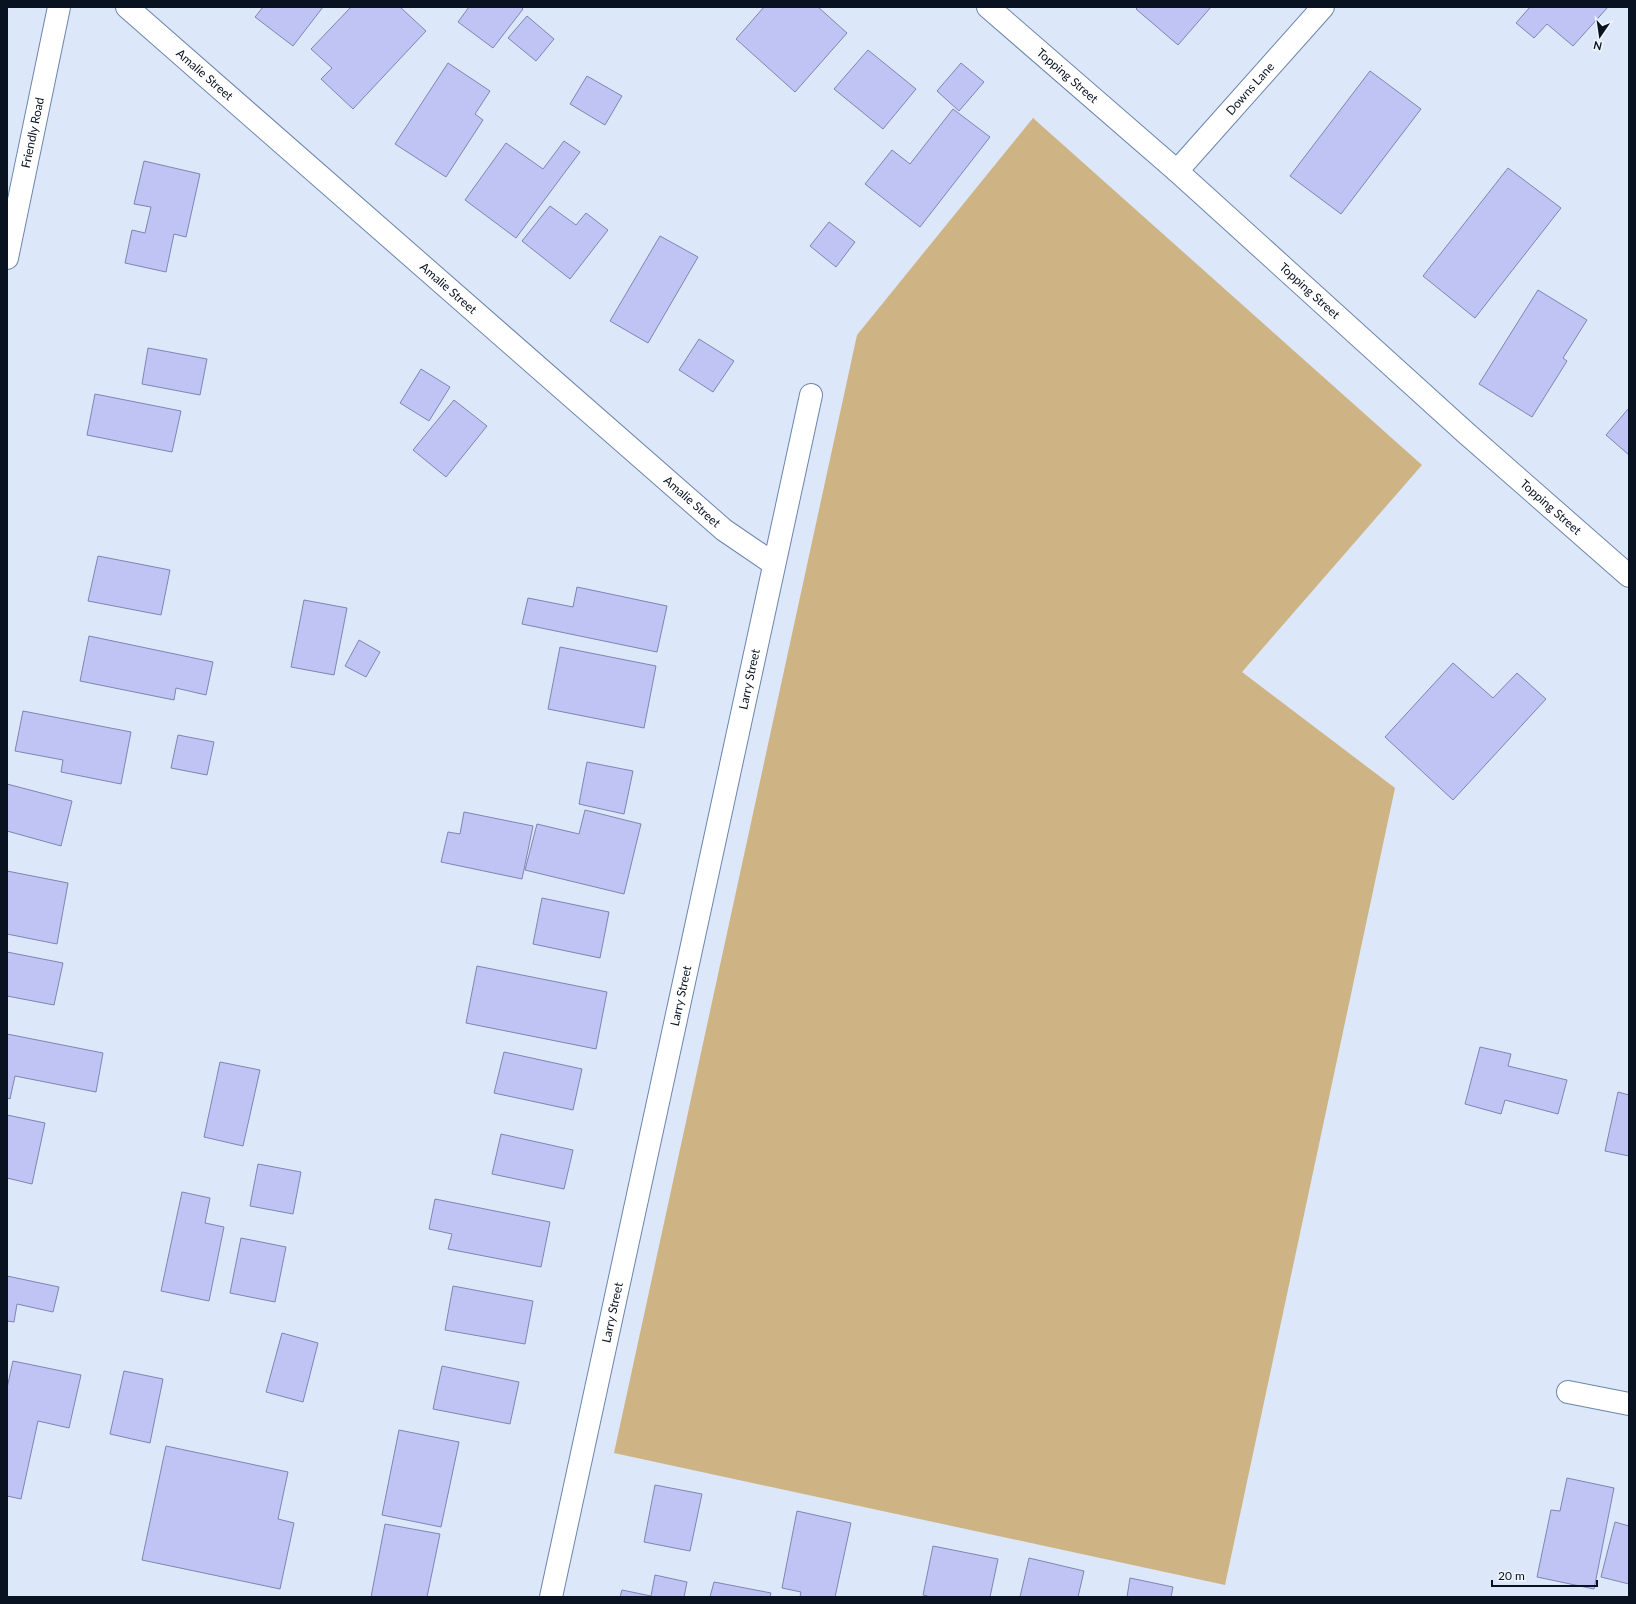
<svg xmlns="http://www.w3.org/2000/svg" width="1636" height="1604" font-family="Lato,sans-serif">
<style>
.green{fill:#ceb385}
.building{fill:#bfc4f5;stroke:#8084b1}
.lines{fill:none;stroke-linecap:round;stroke-linejoin:round}
.minor-casing{stroke:#6c85ad;stroke-width:24}
.tertiary-casing{stroke:#6c85ad;stroke-width:24}
.minor{stroke:#fff;stroke-width:22}
.tertiary{stroke:#fff;stroke-width:22}
.labels{text-anchor:middle;stroke-width:3;stroke-linejoin:round;paint-order:stroke}
.street-label{font-size:12px;fill:#091221;stroke:#eff4fd}
</style>
<rect width="100%" height="100%" fill="#dce7f9"/>
<path class="green" d="M1033 118 1422 465 1242 672 1395 788 1225 1585 614 1453 857 335Z"/>
<path class="building" d="M263 7H323L293 46 255 17Z
M351 7H400L426 31 353 109 321 79 332 68 311 49Z
M469 7H521L523 9 493 48 458 22Z
M764 7H818L847 33 795 92 736 39Z
M1138 7H1211L1178 45 1136 9Z
M1530 7H1608L1573 46 1547 24 1534 38 1516 23Z
M527 16 554 39 536 61 508 38Z
M868 50 916 89 883 129 834 89Z
M448 63 490 91 475 114 483 120 446 177 395 144Z
M961 63 984 82 959 111 937 91Z
M1370 71 1421 109 1341 214 1290 176Z
M587 76 622 96 605 125 570 104Z
M953 109 990 137 920 227 865 184 892 150 910 164Z
M564 141 580 152 516 238 465 200 506 143 543 169Z
M144 161 200 174 186 237 174 234 166 272 125 263 132 230 145 233 151 207 134 204Z
M1508 168 1561 208 1475 318 1423 276Z
M550 206 576 225 586 213 608 230 570 279 522 241Z
M829 222 855 242 836 267 810 246Z
M660 236 698 257 648 343 610 321Z
M1538 290 1587 320 1563 358 1567 361 1532 417 1479 384Z
M699 339 734 361 713 392 679 370Z
M148 348 207 359 200 395 142 384Z
M421 369 450 387 429 421 400 403Z
M95 394 181 411 172 452 87 435Z
M454 400 487 426 446 477 413 450Z
M1629 408V455L1606 435Z
M98 556 170 570 161 615 88 601Z
M577 587 667 606 657 652 522 624 528 598 573 607Z
M304 600 347 608 334 675 291 667Z
M89 636 213 662 206 695 176 688 174 700 80 681Z
M359 640 380 652 366 677 345 666Z
M560 647 656 666 644 728 548 709Z
M1453 663 1493 698 1517 673 1546 699 1453 800 1385 737Z
M23 711 131 732 121 784 61 772 63 760 15 751Z
M178 735 214 742 207 775 171 768Z
M587 762 633 771 624 814 579 804Z
M7 784 72 801 61 846 7 831Z
M585 810 641 824 624 894 525 870 537 824 579 834Z
M464 812 533 826 522 879 441 862 448 832 460 834Z
M7 871 68 883 57 944 7 934Z
M542 898 609 912 600 958 533 944Z
M7 952 63 963 54 1005 7 996Z
M477 966 607 992 596 1049 466 1023Z
M7 1034 103 1053 96 1092 15 1076 10 1099 7 1098Z
M1480 1047 1511 1054 1508 1066 1567 1080 1558 1114 1505 1100 1501 1114 1465 1104Z
M504 1052 582 1069 573 1110 494 1093Z
M220 1062 260 1070 243 1146 204 1137Z
M1618 1092 1629 1095V1156L1605 1151Z
M7 1115 45 1123 32 1184 7 1178Z
M501 1134 573 1150 564 1189 492 1174Z
M258 1164 301 1172 293 1214 250 1206Z
M182 1192 210 1198 205 1223 224 1227 209 1301 161 1291Z
M435 1199 550 1222 541 1267 448 1249 452 1234 429 1229Z
M241 1238 286 1247 275 1302 230 1293Z
M7 1276 59 1287 53 1312 17 1304 14 1322 7 1321Z
M453 1286 533 1301 525 1344 445 1330Z
M282 1333 318 1343 303 1402 266 1392Z
M13 1361 81 1375 69 1428 38 1421 21 1499 7 1496V1388Z
M442 1366 519 1382 510 1424 433 1409Z
M124 1371 163 1379 150 1443 110 1434Z
M399 1430 459 1442 441 1527 382 1515Z
M166 1446 288 1472 278 1519 294 1523 280 1589 142 1560Z
M1567 1478 1614 1488 1594 1589 1537 1577 1551 1510 1560 1511Z
M655 1485 702 1494 690 1551 644 1542Z
M797 1511 851 1523 835 1597H800L801 1592 782 1588Z
M1615 1522 1629 1526V1584L1601 1577Z
M385 1524 440 1534 427 1597H371Z
M933 1546 998 1559 990 1597H931L923 1595Z
M1029 1558 1084 1571 1078 1597H1020Z
M655 1575 687 1582 684 1597H620L622 1590 651 1596Z
M1130 1578 1173 1587 1171 1597H1127Z
M714 1582 771 1593 770 1597H710Z"/>
<g class="lines">
<defs>
<g id="minor">
<path id="s1" d="M127 7 724 530 774 564"/>
<path id="s2" d="M988 7 1177 171 1466 433 1629 576"/>
<path id="s3" d="M1177 171 1323 7"/>
<path d="M1568 1392 1629 1404"/>
<path id="s4" d="M551 1597 811 395"/>
</g>
<g id="tertiary">
<path id="s5" d="M7 258 59 7"/>
</g>
</defs>
<use href="#minor" class="minor-casing"/>
<use href="#tertiary" class="tertiary-casing"/>
<use href="#minor" class="minor"/>
<use href="#tertiary" class="tertiary"/>
</g>
<g class="labels">
<g class="street-label">
<text dy="4" stroke="none"><textPath href="#s1" startOffset="103">Amalie Street</textPath></text>
<text dy="4" stroke="none"><textPath href="#s2" startOffset="105">Topping Street</textPath></text>
<text dy="4" stroke="none"><textPath href="#s3" startOffset="110">Downs Lane</textPath></text>
<text dy="4" stroke="none"><textPath href="#s5" startOffset="128">Friendly Road</textPath></text>
<text dy="4" stroke="none"><textPath href="#s1" startOffset="427">Amalie Street</textPath></text>
<text dy="4" stroke="none"><textPath href="#s2" startOffset="429">Topping Street</textPath></text>
<text dy="4" stroke="none"><textPath href="#s1" startOffset="751">Amalie Street</textPath></text>
<text dy="4" stroke="none"><textPath href="#s2" startOffset="753">Topping Street</textPath></text>
<text dy="4" stroke="none"><textPath href="#s4" startOffset="939">Larry Street</textPath></text>
<text dy="4" stroke="none"><textPath href="#s4" startOffset="615">Larry Street</textPath></text>
<text dy="4" stroke="none"><textPath href="#s4" startOffset="291">Larry Street</textPath></text>
</g>
</g>
<rect width="1636" height="1604" fill="none" stroke="#091221" stroke-width="16"/>
<g transform="translate(1600 36) rotate(193)" stroke="#eff4fd" stroke-width="3" paint-order="stroke">
<path d="M0-3L7 15L0 10L-7 15Z" fill="#091221"/>
<text y="-6" font-size="11" font-weight="bold" text-anchor="middle" fill="#091221">N</text>
</g>
<path d="M1492 1580v6h105v-6" fill="none" stroke="#091221" stroke-width="2"/>
<text x="1498" y="1580" font-size="12" fill="#091221" stroke="#eff4fd" stroke-width="3" paint-order="stroke">20 m</text>
</svg>
